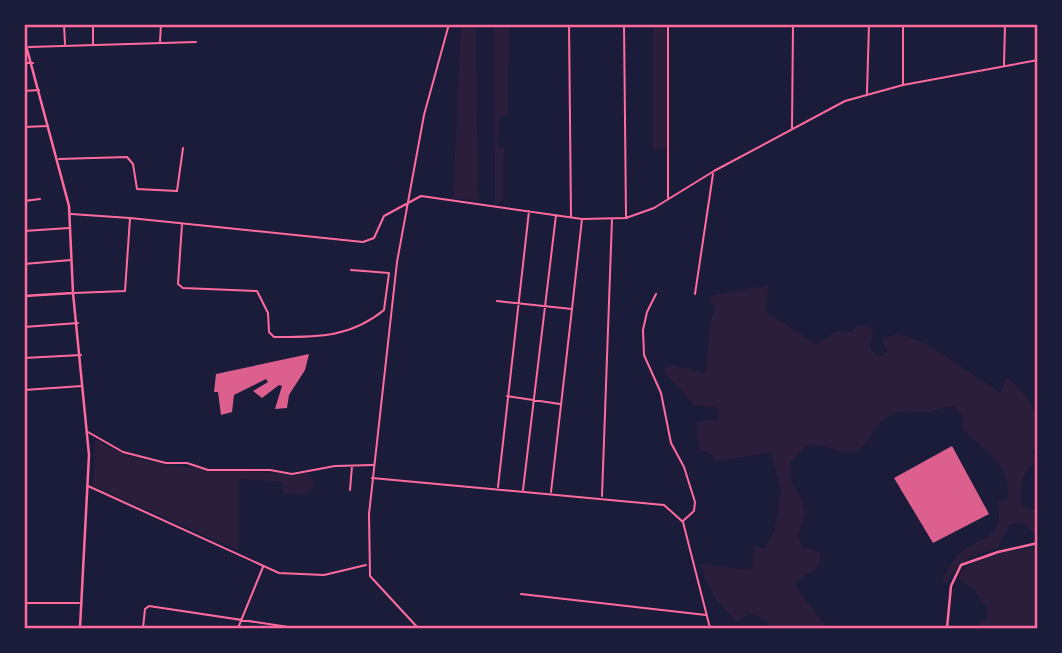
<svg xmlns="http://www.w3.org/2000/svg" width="1062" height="653" font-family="Georgia,serif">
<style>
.green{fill:#2a1e3b}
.building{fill:#dd5f8e}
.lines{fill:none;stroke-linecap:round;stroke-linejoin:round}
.minor{stroke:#ff6b9d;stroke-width:2}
.tertiary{stroke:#ff6b9d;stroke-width:2.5}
.neatline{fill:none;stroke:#ff6b9d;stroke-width:2.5}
</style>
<rect width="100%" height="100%" fill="#1b1b3a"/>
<path class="green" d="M461 25H476L478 201 453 198Z
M494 25H509L508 116H499L498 147H504L503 200 499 203H495Z
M653 25H666V149H653Z
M769 285 765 311 816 344 835 332H852L857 325 870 326 873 332 870 348 875 354 881 356 887 352 882 338 899 334 925 343 1001 393 1006 377C1031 396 1047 424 1032 453L1037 462C1020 471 1019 490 1022 507L1037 510V538C1026 527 1026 518 1009 525L998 548C970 557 962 559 946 584L941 580C949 573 950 563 957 556 979 534 1004 543 998 502L1007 499C1013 461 978 449 962 427L964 418 955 407C937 406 934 413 923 413 906 414 901 405 883 420 874 427 865 451 853 452 827 455 815 427 790 464L792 484 802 500 805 513 798 535 802 547 820 552C824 570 809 572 796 581V587L827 628H773L757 615 748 614 737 622 715 598 699 564 752 570 754 546 765 548 774 532 781 491 771 453 715 461 713 455 700 450 696 422 719 419 717 407 695 406 666 374 665 367 674 365 705 374 711 319 716 305 710 304 711 296Z
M95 439C147 476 234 466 294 476L308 473 315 485 306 495 283 494V482L238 479V550L93 486Z
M1037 547V628H973L985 621 988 610 975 590 960 580 959 575C976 553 1012 552 1037 547Z"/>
<path class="building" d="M309 354 305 370 289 395 287 408 275 409 282 386 279 385 262 398 253 391 268 382 266 379 234 395 232 412 221 415 218 392H214L216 374Z
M952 446 989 514 933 543 894 478Z"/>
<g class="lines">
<path class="minor" d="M64 24 65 44
M93 24V44
M569 24 571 216
M624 24 626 217
M668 24V198
M160 42 161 24
M29 47 196 42
M24 63H33
M1004 65 1005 24
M903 85V24
M24 91 39 90
M867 93 869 24
M24 127 48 126
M792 128 793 24
M59 159 127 157 133 164 137 189 177 191 183 148
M24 201 40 199
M71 214 130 218 125 291 74 293
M130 218 363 242 374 238 384 216 421 196 582 219 626 218 654 208 714 171 845 101 903 85 1038 60
M182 224 178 284 183 288 257 291 268 313 269 332 274 337C316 337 350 338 384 310L389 273 351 270
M24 231 69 228
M24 264 71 260
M656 294 647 312 643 330 644 355 661 393 671 443 684 467 695 502 694 511 683 521
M695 294 713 174
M497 301 572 309 582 219
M24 327 78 323
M24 358 81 355
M24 390 82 386
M507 396 560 404
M88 432 123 452 166 463H187L208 470H270L292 474 335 466 373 465
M372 478 664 505 683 522 710 628
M88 486 279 573 324 575 366 565
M498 487 529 211
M350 490 352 466
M523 490 556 215
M551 492 572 309
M602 496 612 219
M521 594 706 615
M24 603H79
M143 628 145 609 149 606 295 628
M238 628 263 567
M418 628 370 576 369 514 397 262 424 115 449 24"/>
<path class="tertiary" d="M24 38 69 206 73 293 89 455 80 628
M24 296 73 293
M947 628 951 586 961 565 998 552 1038 543"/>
</g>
<rect width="1062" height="653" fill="none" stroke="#1b1b3a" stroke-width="52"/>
<rect x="26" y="26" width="1010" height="601" class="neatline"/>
</svg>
